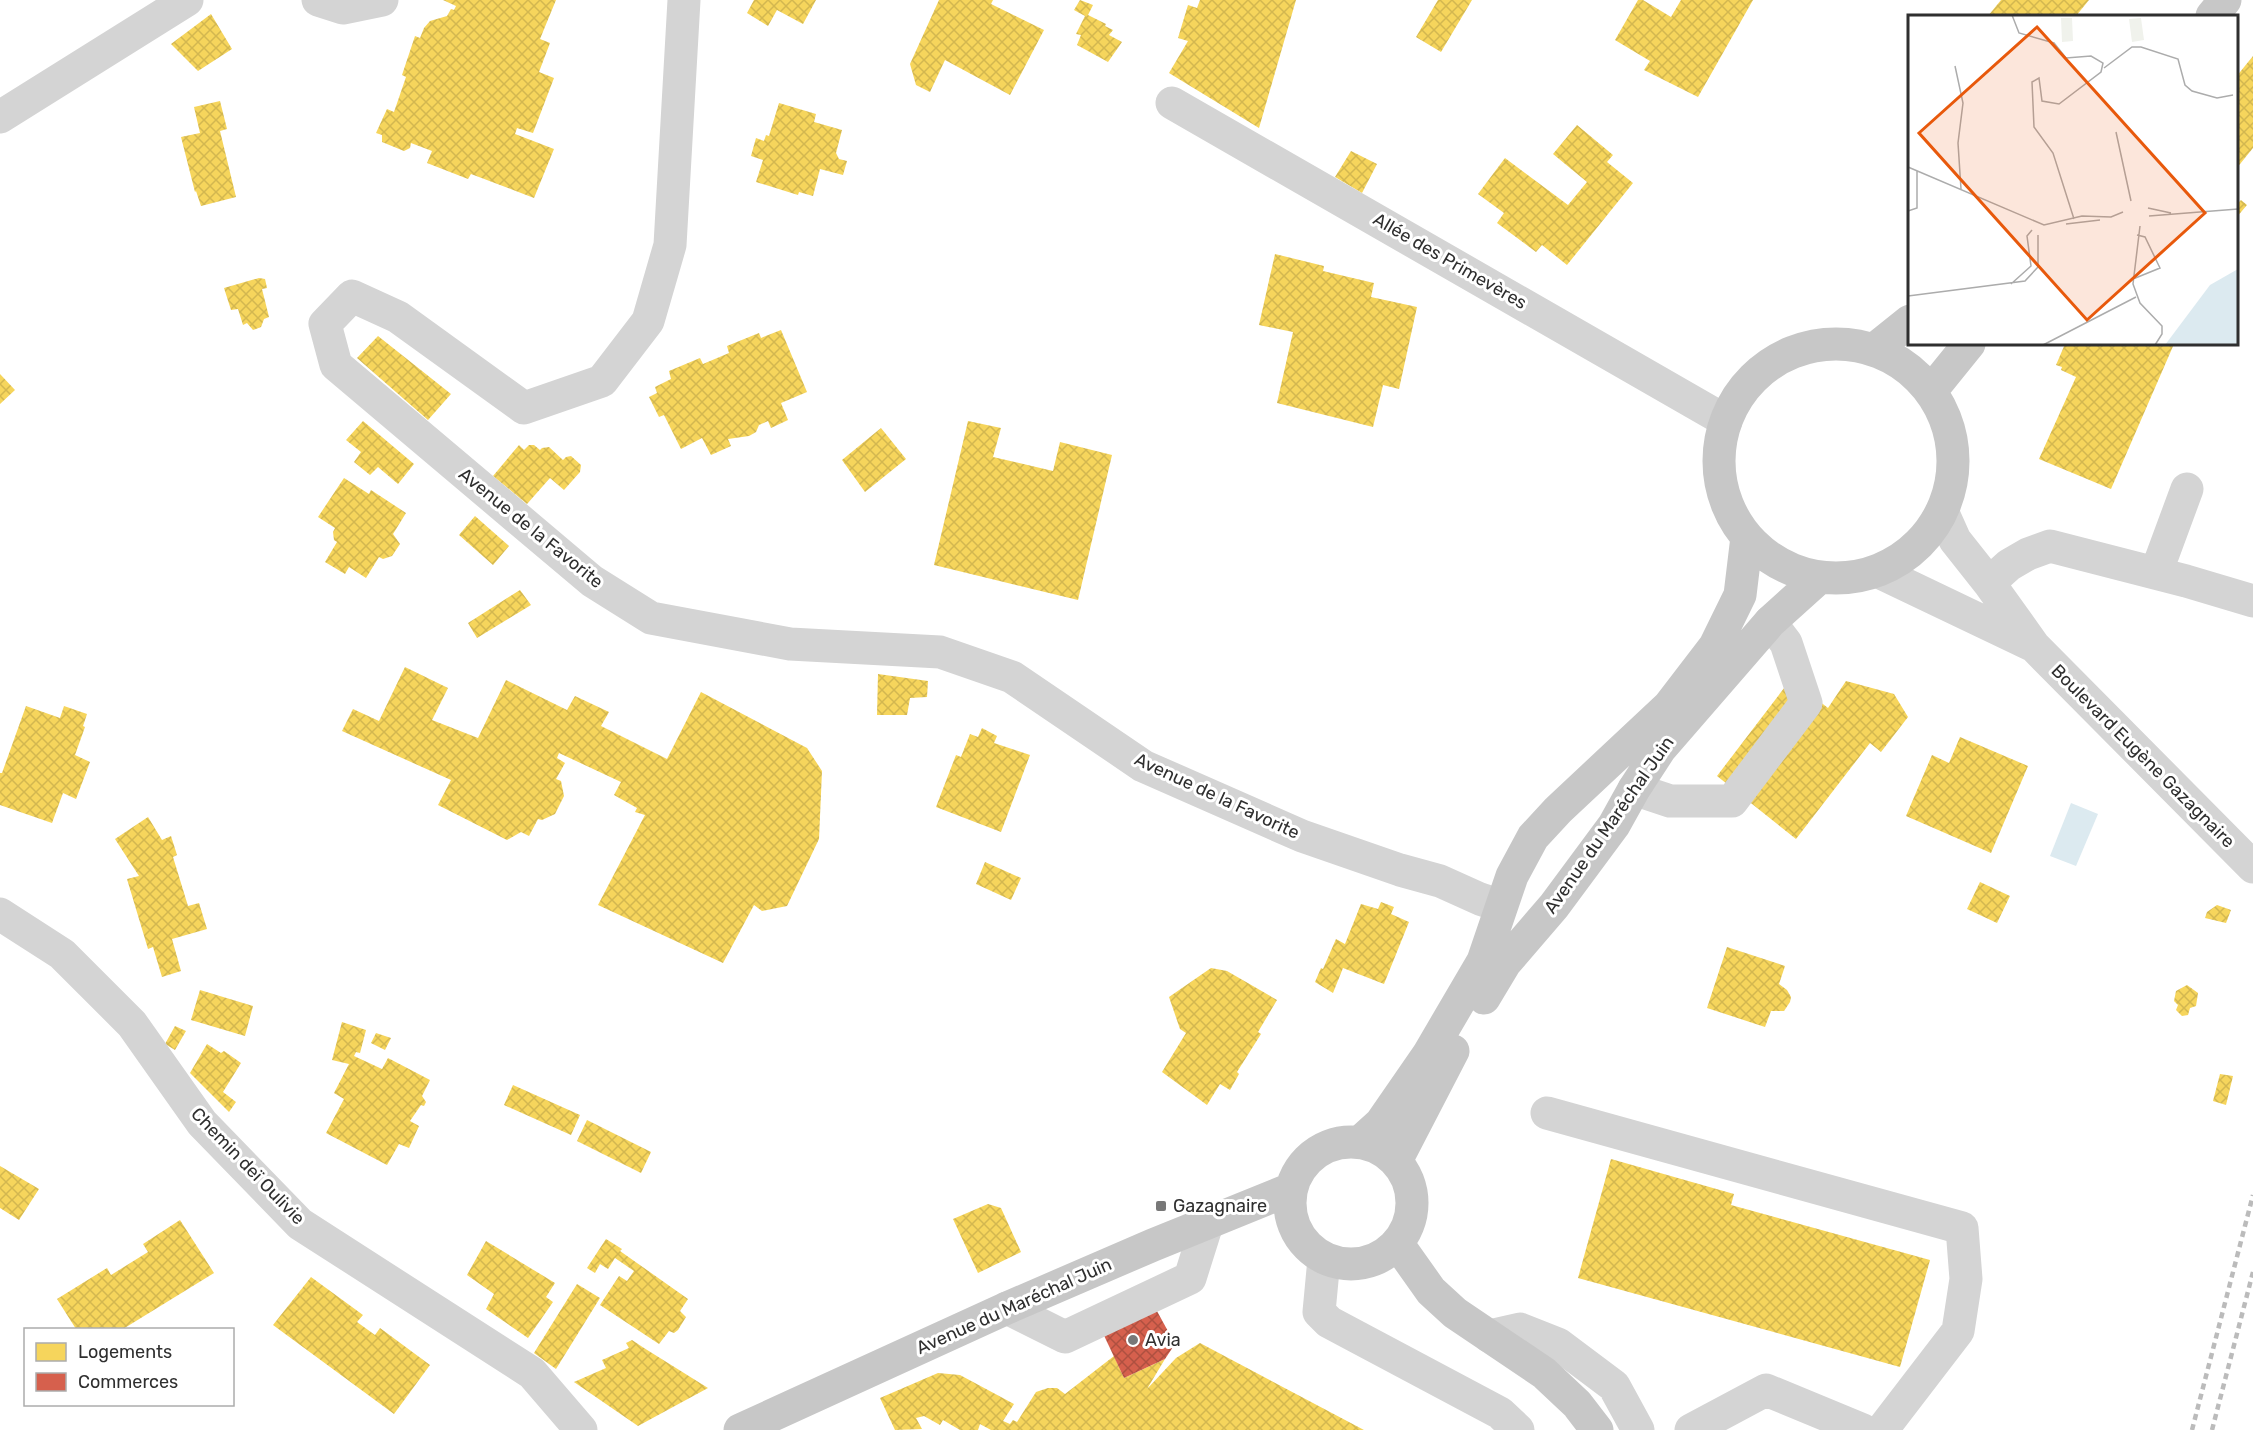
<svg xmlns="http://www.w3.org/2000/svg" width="2253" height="1430" font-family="Rubik,sans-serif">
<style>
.water{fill:#dceaf0}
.homes{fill:url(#homes-cross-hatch)}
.shops{fill:url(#shops-cross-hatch)}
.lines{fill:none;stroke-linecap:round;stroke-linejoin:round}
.minor{stroke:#d4d4d4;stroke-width:33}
.major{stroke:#c7c7c7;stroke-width:33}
.rail{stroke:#bbb;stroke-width:4.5;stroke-dasharray:6 4.5;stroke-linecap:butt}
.poi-dot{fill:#787878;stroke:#fff;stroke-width:2}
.labels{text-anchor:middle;stroke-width:6;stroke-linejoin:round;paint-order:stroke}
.street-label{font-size:18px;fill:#2f2f2f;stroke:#fff}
.poi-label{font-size:18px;fill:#2f2f2f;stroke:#fff;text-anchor:start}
.inset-road{fill:none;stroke:#acacac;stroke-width:1.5}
.view{fill:#e8590c;fill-opacity:0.15;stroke:#e8590c;stroke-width:3}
.inset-edge{fill:none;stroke:#2f2f2f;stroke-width:3}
</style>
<defs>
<pattern id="homes-cross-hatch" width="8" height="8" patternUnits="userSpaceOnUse" patternTransform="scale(1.5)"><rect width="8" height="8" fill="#f6d55c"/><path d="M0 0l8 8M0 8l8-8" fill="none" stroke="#d3b750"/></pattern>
<pattern id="shops-cross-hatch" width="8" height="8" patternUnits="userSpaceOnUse" patternTransform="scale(1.5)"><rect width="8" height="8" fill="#d6604d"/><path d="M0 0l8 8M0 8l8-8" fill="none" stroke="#ae5040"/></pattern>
</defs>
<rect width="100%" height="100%" fill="#fff"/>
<path class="water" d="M2071 803 2098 814 2076 866 2050 856Z"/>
<path class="homes" d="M443 0H556L540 39 550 43 539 72 554 78 533 133 517 128 515 134 554 149 534 198 471 174 468 179 427 163 432 151 411 143 410 148 404 151 382 142V135L376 133 387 109 394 112 406 77 402 75 415 36 420 38 424 28 430 21 447 16 451 9 454 10 456 6Z
M754 0H816L803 24 777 10 768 26 747 13Z
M939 0H993L991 4 1044 30 1010 95 945 60 930 92 916 85 910 64Z
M1080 0 1093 5 1088 15 1106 24 1105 26 1113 30 1109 35 1122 42 1108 62 1077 45 1081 35 1076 34 1085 16 1074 10Z
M1200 0H1296L1259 128 1169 73 1188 41 1178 38 1188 5 1197 8Z
M1438 0H1472L1441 52 1416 37Z
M1638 0H1643L1671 17 1681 0H1753L1698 97 1644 70 1650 61 1615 40Z
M2001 0H2089L2076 16H1988Z
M211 14 232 49 198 71 171 44Z
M2253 56V148L2236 169V77Z
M220 101 227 129 220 131 236 197 201 206 196 191 195 192 181 137 200 133 194 107Z
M779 103 816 114 814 122 842 130 836 153 839 159 847 161 843 175 820 169 813 196 799 192 798 195 756 182 763 160 751 156 756 138 764 141 766 135 769 136Z
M1577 125 1613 155 1607 162 1633 183 1567 265 1542 245 1536 252 1497 223 1504 213 1478 194 1505 158 1568 205 1587 182 1553 154Z
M1351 151 1377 164 1362 193 1335 177Z
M2241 200 2247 205 2236 218V205Z
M1275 254 1324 266 1323 271 1374 283 1371 297 1417 307 1399 389 1383 385 1373 427 1277 403 1293 332 1259 325Z
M259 278 265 279 267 288 262 289 269 317 264 319 261 327 253 330 247 323 243 325 238 309 231 310 224 288Z
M781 330 807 392 781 403 788 420 771 428 768 421 759 425 756 432 749 436 728 439 731 446 711 455 702 438 681 449 664 415 659 417 649 397 657 393 655 387 671 379 669 371 700 358 703 364 729 353 727 346 759 333 761 338Z
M378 336 451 394 428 420 357 358Z
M2065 344H2174L2111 489 2039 459 2076 377 2061 370 2062 367 2056 365Z
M0 374 15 390 0 404Z
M363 421 414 464 398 484 378 467 370 475 354 462 361 452 346 440Z
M968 421 1001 428 993 457 1053 471 1060 442 1112 455 1078 600 934 565Z
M881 428 906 459 865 492 842 460Z
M519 445 524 450 529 445H534L540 450 542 448 549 447 563 460 566 457 571 456 581 465 580 472 564 490 550 478 527 504 493 476Z
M344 478 369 494 371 490 406 513 393 534 400 544 392 556 383 559 379 557 366 578 349 567 345 574 325 562 337 542 334 540 333 532 335 528 318 517Z
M475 516 509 546 493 565 459 535Z
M520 590 531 605 477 638 468 623Z
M405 667 448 688 432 720 478 738 506 680 567 710 575 696 609 712 601 726 667 759 701 692 807 748 822 771 819 839 787 906 762 911 754 905 723 963 598 905 645 815 635 812 637 808 614 795 621 782 559 753 557 758 565 763 556 779 561 781 564 796 555 814 542 820 538 819 529 836 521 832 507 840 438 805 451 780 342 731 353 709 379 721Z
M878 674 928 681 927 697 910 698 907 715H877Z
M1791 679 1828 708 1846 681 1894 694 1908 717 1881 752 1870 743 1796 839 1717 776Z
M26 706 60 718 64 706 87 714 83 726 85 727 75 755 90 762 76 799 63 793 52 823 0 805V773H2Z
M982 728 997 736 994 743 1030 755 1001 832 936 807 956 755 961 757 970 734 978 737Z
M1960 737 2028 766 1991 853 1906 816 1932 755 1949 763Z
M148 817 162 840 171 836 177 855 173 857 188 906 199 903 207 929 172 939 181 971 162 977 153 947 148 949 127 879 139 876 115 839Z
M985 862 1021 878 1011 900 976 884Z
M1980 882 2010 896 1997 923 1967 909Z
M1381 902 1394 907 1391 914 1409 922 1384 984 1343 968 1333 993 1315 982 1321 968 1323 969 1336 939 1345 944 1361 904 1378 909Z
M2217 905 2231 910 2226 923 2205 918 2207 912Z
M1727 947 1785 966 1779 984 1787 990 1791 997 1790 1002 1784 1011H1771L1765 1027 1707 1008Z
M1211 968 1227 971 1277 1000 1258 1032 1261 1034 1237 1072 1239 1074 1230 1090 1220 1084 1207 1105 1162 1072 1186 1033 1180 1029 1169 997Z
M2187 985 2198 993 2196 1006 2190 1008 2188 1015 2182 1016 2176 1010 2178 1005 2174 1001 2176 991Z
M200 990 253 1006 245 1036 191 1020Z
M342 1022 366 1030 360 1053 356 1052 354 1056 382 1069 388 1058 430 1080 422 1096 426 1102 424 1106 421 1105 410 1121 419 1126 409 1148 399 1144 387 1165 326 1133 344 1099 334 1093 349 1064 332 1060Z
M175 1026 186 1031 175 1050 165 1044Z
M376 1033 391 1038 385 1050 371 1043Z
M207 1044 221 1053 224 1051 241 1063 223 1092 236 1102 229 1112 190 1073Z
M2220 1074 2233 1076 2226 1105 2213 1101Z
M513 1085 580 1115 571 1135 504 1105Z
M587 1120 651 1152 641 1173 577 1141Z
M1611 1159 1734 1194 1731 1205 1930 1260 1900 1367 1578 1278Z
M0 1166 39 1189 19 1220 0 1208Z
M988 1204 1001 1208 1021 1252 978 1273 953 1219Z
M180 1220 214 1273 123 1329H76L57 1299 107 1268 111 1275 148 1252 143 1244Z
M606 1239 622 1249 620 1251 688 1299 680 1311 686 1317 678 1330 674 1333 669 1331 659 1344 600 1305 619 1276 627 1281 634 1271 615 1258 608 1269 600 1264 595 1273 587 1268Z
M486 1241 555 1283 546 1297 553 1302 528 1338 486 1309 494 1294 467 1275Z
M311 1277 363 1315 357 1322 375 1335 380 1328 430 1365 394 1414 273 1325Z
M577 1284 600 1298 556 1369 534 1353Z
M632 1340 644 1348 708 1388 638 1426 574 1382 606 1368 602 1360 629 1348 626 1343Z
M1200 1343 1364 1430H991L980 1424 978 1430H960L943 1420 940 1425 924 1416 916 1418 922 1429 895 1430 880 1398 938 1373 960 1375 1014 1404 1003 1421 1010 1424 1013 1420 1017 1422 1036 1392 1048 1388H1057L1065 1394 1114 1356 1124 1378 1165 1359 1147 1389 1176 1358Z"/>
<path class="shops" d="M1152 1302 1175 1344 1165 1359 1124 1378 1100 1327Z"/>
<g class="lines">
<path class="minor" d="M318 0 343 8 382 0
M684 0 670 245 648 321 602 381 524 408 398 317 352 296 325 324 336 365 592 581 651 618 790 644 940 652 1012 677 1143 766 1302 836 1400 870 1440 881 1480 899 1501 906
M1172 103 1726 421
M0 117 187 0
M1942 511 1955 540 1989 583 2034 646 2253 867
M1877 571 2032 645
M2156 573 2187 489
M1989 583 2009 565 2028 554 2050 546 2186 581 2253 601
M1634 789 1670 801H1732L1806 703 1786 643 1770 622
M0 914 62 954 132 1024 202 1123 300 1224 532 1373 581 1430
M1547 1113 1962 1228 1966 1279 1958 1331 1882 1430
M1324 1259 1319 1312 1329 1322 1500 1413 1518 1430
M1007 1308 1065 1337 1190 1278 1207 1224
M1489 1336 1520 1329 1558 1344 1614 1386 1638 1430
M1691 1430 1766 1390 1863 1430"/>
<path class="major" d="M2212 16 2225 0
M1719 461a117 117 0 1 1 234 0a117 117 0 1 1-234 0Z
M1875 349 1910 321
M1931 391 1969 344
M1484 998 1505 963 1554 906 1614 825 1634 789 1660 749 1770 622 1820 577
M1360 1142 1381 1123 1428 1055 1483 961 1512 876 1533 837 1558 810 1669 706 1715 646 1740 595 1747 537
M1290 1203a61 61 0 1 1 122 0a61 61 0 1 1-122 0Z
M1396 1161 1453 1051
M1397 1243 1431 1291 1455 1313 1544 1373 1577 1404 1597 1430
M740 1430 1007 1308 1153 1245 1291 1189"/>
<path class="rail" d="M2192 1430 2253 1195
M2212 1430 2253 1272"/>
</g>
<g class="poi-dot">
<rect x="1155" y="1200" width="12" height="12" rx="3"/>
<circle cx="1133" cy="1340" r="6"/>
</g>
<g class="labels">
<g class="street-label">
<text transform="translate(1450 261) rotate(30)" y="6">Allée des Primevères</text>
<text transform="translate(531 528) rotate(39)" y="6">Avenue de la Favorite</text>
<text transform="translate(2143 756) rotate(45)" y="6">Boulevard Eugène Gazagnaire</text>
<text transform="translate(1217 796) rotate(25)" y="6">Avenue de la Favorite</text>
<text transform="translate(1609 825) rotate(-55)" y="6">Avenue du Maréchal Juin</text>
<text transform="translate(248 1166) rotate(46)" y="6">Chemin deï Oulivie</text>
<text transform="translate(1014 1306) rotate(-24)" y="6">Avenue du Maréchal Juin</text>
</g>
<g class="poi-label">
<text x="1173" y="1212">Gazagnaire</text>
<text x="1145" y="1346">Avia</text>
</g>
</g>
<g transform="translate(1908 15)">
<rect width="330" height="330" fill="#fff"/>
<path d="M153 3H164L165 26 154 27ZM233 3 236 25 224 27 221 4Z" fill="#f0f2ec"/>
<path d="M330 254V330H257L302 270Z" fill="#dceaf0"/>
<path class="inset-road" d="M104 0 111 18 146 28 158 43 183 41 195 48 193 57 151 89 134 86 131 63 124 67 126 112 145 138 166 204M47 51 55 88 50 128 53 174M196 53 224 32H233L270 44 277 70 284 76 309 83 325 80M208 117 223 186M0 152 136 210 174 201 203 202 215 197M240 193 263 198M0 196 9 193V156M241 201 330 194M158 209 192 205M232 211 225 269 232 288 254 311V319L247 330M225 264 252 253 237 222 229 220M103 269 123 251 119 221 124 215M0 281 117 266 130 252V220M135 330 228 282"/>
<path class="view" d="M129 12 297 198 179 305 11 118Z"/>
<rect width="330" height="330" class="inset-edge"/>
</g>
<rect x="24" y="1328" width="210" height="78" fill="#ffffff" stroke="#acacac" stroke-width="1.5"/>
<rect x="36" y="1343" width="30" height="18" fill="#f6d55c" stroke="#acacac" stroke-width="1.5"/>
<text x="78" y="1358" font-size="18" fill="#2f2f2f">Logements</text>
<rect x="36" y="1373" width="30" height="18" fill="#d6604d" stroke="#acacac" stroke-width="1.5"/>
<text x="78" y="1388" font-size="18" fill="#2f2f2f">Commerces</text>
</svg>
